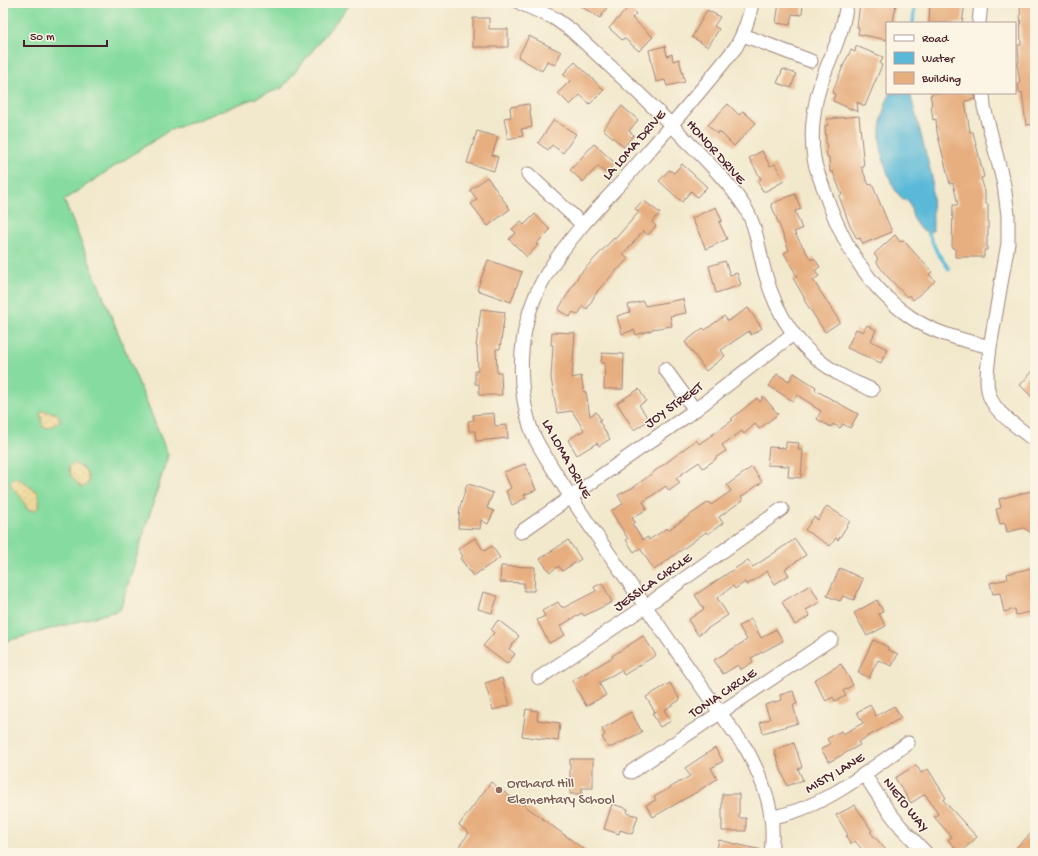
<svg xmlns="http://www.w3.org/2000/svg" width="1038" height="856" font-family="'Gochi Hand',sans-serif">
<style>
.grass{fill:#86dca0;stroke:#687e66}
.sand{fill:url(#sand-dots);stroke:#9c7c64}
.water{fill:#5ab9d8;stroke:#526c82}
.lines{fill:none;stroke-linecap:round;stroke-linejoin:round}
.stream{stroke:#5ab9d8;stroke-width:3.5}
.building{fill:#e7af80}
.minor-casing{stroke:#9e847c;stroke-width:15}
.minor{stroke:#fff;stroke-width:13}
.education-dot{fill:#8d6e63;stroke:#fcf5e5;stroke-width:1.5}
.labels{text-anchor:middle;stroke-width:3;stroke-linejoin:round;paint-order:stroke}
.street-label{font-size:14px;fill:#4a1f2b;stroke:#fcf5e5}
.education-label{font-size:14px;fill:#785e54;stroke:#fcf5e5;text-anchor:start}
</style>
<defs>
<pattern id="sand-dots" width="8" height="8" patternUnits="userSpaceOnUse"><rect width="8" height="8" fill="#eeda9e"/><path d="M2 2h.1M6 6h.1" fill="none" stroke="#cebb88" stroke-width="1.8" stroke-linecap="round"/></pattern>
</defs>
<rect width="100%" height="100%" fill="#fcf5e5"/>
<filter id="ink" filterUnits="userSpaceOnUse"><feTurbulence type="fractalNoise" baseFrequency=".025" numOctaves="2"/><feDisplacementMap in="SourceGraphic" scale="8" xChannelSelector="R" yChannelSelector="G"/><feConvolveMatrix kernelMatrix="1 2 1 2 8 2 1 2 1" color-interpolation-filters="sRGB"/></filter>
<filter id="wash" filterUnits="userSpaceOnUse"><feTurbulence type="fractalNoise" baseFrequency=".012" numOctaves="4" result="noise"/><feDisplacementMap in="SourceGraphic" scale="16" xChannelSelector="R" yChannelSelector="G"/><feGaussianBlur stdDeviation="0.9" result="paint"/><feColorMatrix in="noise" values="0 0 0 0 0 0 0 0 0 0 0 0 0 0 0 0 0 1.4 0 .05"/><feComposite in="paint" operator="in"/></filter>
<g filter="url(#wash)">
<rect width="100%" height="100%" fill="#f2e9cd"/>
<path class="grass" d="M3 3H351L282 88 168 131 64 200 168 455 120 610 3 642Z"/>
<path class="sand" d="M42 411 56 413 60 417 59 422 48 428 43 427 40 413Z
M73 463 85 469 89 480 87 485 82 487 80 486 71 476 69 467Z
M16 478 23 481 31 488 38 492C39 498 42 505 36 510H28L21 497 13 489 10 483 12 480Z"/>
<path class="water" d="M891 93H910L932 177 933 231C914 234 913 215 909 201 906 200 903 199 901 197 890 188 880 152 880 138 879 126 884 103 891 93Z"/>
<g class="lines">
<path class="stream" d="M913 23 915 3
M928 232 937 252 949 269"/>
</g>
<g id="blocks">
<path class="building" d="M575 3H610L600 18Z
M779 3H803L802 15 792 14 790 25 776 23Z
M860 3H896L893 23H887V40L858 34 859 28 857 27Z
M930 3H965L962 23H929Z
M1020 3H1035V124L1026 125 1022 92 1019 93 1018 84H1020L1017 63 1019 62 1018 45H1021Z
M629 7 636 14 632 18 653 37 639 51 624 38 622 40 609 28Z
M707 10 720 17 714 26 719 29 708 47 692 37Z
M473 18H489V29H508V47H473Z
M529 36 561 52 555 65 547 61 542 71 518 57Z
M665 46 667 56 672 54 673 61 679 59 685 82 667 86 665 80 656 82 649 50Z
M856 46 883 57 880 64 882 65 865 106 857 102 858 112 833 101 835 94 832 93 844 64 851 50 855 52Z
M575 62 604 90 590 104 580 95 570 105 558 93 570 81 563 74Z
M783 69 796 74 791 88 777 83Z
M932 93H975V99L965 101 970 132H973L984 177 981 178 985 192V203L988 204V235H987V250H984V257H955V248H952L953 205H958L953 183 950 184 937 132 936 119 933 120 931 104H932L930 95H932Z
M529 104 532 127 521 129 523 136 508 139 504 118 511 117 510 107Z
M728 104 739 115 743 111 756 123 734 146 719 131 717 134 708 125Z
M622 106 638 120 629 131 634 135 624 147 603 129Z
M859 116 864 167H861L869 185 872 184 892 232 863 244 860 238 857 239 850 226 839 196 842 195 833 172H830L829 157H827L825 126 828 125 827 119Z
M554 120 576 134 563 153 552 145 548 150 538 143Z
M477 131 498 137 492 155 498 157 494 171 467 163Z
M594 144 615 163 606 173 598 166 583 182 570 170Z
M762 151 770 166 775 164 784 181 766 191H763L757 181 761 179 749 158Z
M682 164 707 187 697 197 691 191 682 202 659 181 669 170 674 173Z
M487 177 510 209 488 226 471 204 477 199 470 190Z
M795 194 801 209 795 211 802 229 794 232 811 260 814 258 820 267 815 270 819 276 813 280 840 322 825 332 804 300 805 299 793 278 797 276 784 253 789 250 771 204Z
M643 200 660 213 652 222 656 226 648 235 643 231 623 255 628 259 598 290 587 309 583 306 578 315 573 312 570 317 558 310 579 275 614 238 615 239 639 212 635 209Z
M716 207 722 221 719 222 727 239 706 249 692 218Z
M535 214 550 230 536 244 538 245 527 257 509 239 516 233 512 229 521 221 524 225Z
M895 235 900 242 903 240 922 261 932 272 929 274 935 281 913 300 909 295 907 297 885 274 876 261 878 259 874 254Z
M488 260 522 272 511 302 477 290Z
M725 261 730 275 737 273 741 285 716 293 709 266Z
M683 299 686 313 670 316 672 326 652 329V330L636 335 634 330 622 334 617 316 630 312 628 305 643 301 645 306Z
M748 308 762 328 751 335 749 331 721 350 725 356 706 371 685 342 703 328 705 330 724 316 728 321Z
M481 309 505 312 500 349H496L497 372H501L502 395H479V384H475V371H478L477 346H476Z
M867 325 876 330 871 341 887 349 881 363 847 348 856 329 863 332Z
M552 332 575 333 572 378 581 376 584 392H586L590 416 596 412 601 420 599 421 610 439 599 446 597 443 577 455 568 440 584 430 572 411 557 413 551 378 553 345H551Z
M602 353 624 354 623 389H604L605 363H601Z
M1035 369V400L1020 385Z
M794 373 816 387 815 390 858 414 850 428 843 424 840 428 833 424 831 427 817 419 821 411 813 406V405L797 395 793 401 769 386 777 374 789 381Z
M639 389 646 401 639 405 649 420 634 430 617 403Z
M763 396 778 414 759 429 755 424 744 434 742 431 722 445 726 451 715 458 716 459 703 468 699 462 676 478 680 483 669 491 666 486 643 502 647 509 632 518 635 522 632 524 643 540 648 537 649 540 667 528 668 530 709 502 711 505 731 491 727 485 752 467 762 482 741 497 743 500 719 517 723 523 708 534 706 532 654 570 640 548 634 552 626 540 628 539 611 511 623 504 618 495 634 487 696 440 699 444 733 420 731 419 757 398 760 402Z
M494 413 495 426 507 425 508 438 476 441 475 431H469L468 421 474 420 473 415Z
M786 442 799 443 798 450H803L801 478 788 477 789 466 767 465 769 447 786 448Z
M525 464 536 490 524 495 526 498 512 505 506 491 511 488 504 472Z
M467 484 472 485 493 493 487 508 494 511 488 524 481 520 480 529 458 528 460 507Z
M1035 490V535L1024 528 1007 532 1005 523 1000 524 996 509 1001 508 999 499Z
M827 506 850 521 838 540 836 538 830 546 805 530 814 517 818 520Z
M475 538 484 551 492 546 500 558 473 576 460 558 463 556 458 549Z
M795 539 806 555 785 569 789 575 775 584 767 571 747 585 745 582 735 589 733 586 717 598 728 615 698 635 688 620 704 609 695 595 748 560 753 567Z
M568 540 581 559 562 571 559 566 550 572 540 559Z
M501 566 535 567 534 591H524V583L500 582Z
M1035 567V611L1016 615 1015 609 1004 612 1000 593 993 594 990 583 1008 579 1007 574Z
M840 568 863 579 854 600 843 596 840 601 827 596Z
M602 583 612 602 584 616 582 613 560 626 565 635 549 643 537 620 545 616 542 611 558 602 561 607 562 606 563 608 596 591 594 587Z
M810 585 820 602 806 610 810 616 795 625 782 602Z
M483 592 498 596 492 613 478 609Z
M877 600 883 611 879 614 886 626 867 636 854 613Z
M751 619 761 638 776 629 783 641 751 658 753 662 740 670 738 665 723 674 714 660 747 640 739 626Z
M498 620 519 636 509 649 515 654 507 664 483 646 494 633 491 630Z
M643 636 656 655 624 675 621 670 599 683 606 695 586 706 572 681 613 657 612 656Z
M873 640 888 647 887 649 898 654 892 666 878 660 869 678 858 672Z
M841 664 853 685 843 691 846 696 835 701 833 697 826 701 814 680Z
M502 678 510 705 493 710 485 683Z
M670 683 680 700 664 710 671 721 660 727 652 713 655 712 646 697Z
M793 691 797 704 793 705 798 723 763 733 760 722 770 719 765 705 782 700 780 695Z
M870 705 876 716 894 706 901 718 858 742 860 745 829 762 821 749 830 744 827 739 841 731 843 734 863 723 857 712Z
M526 709 538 711 537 720 560 723 558 741 522 736Z
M631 712 642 732 612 747H608L602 737 605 735 602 729Z
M794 743 802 767 798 769 803 780 787 786 774 750Z
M715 748 723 761 711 768 717 779 695 793 653 817 646 805 656 800 654 797 690 776 685 768Z
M570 759H593V788H582V794H570Z
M916 765 921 773 928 769 946 798 943 800 977 837 960 853 948 840 952 837 934 817 938 814 925 794 911 803 895 778Z
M491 782 512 798 513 797 589 853H462L457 849 469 833 459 825Z
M722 794H739V818H746V831H722Z
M612 804 628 809 627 813 638 816 632 834 620 830 619 834 604 829Z
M855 805 872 831 870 832 889 853H865L855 841 850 844 846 836 848 835 836 815Z
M1035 830V853H1010Z
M719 840 761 850V853H716Z"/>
</g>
</g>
<g filter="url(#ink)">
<use href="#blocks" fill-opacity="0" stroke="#9e847c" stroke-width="1"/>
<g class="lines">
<defs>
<path id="minor" d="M520 3 554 18 571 30C611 67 651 103 689 143 709 163 730 184 746 209 757 228 759 252 765 273 776 314 799 350 837 373 848 380 860 384 872 390
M752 3C749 19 744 33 736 47 699 94 660 138 621 183 594 212 566 241 546 275 519 320 515 377 530 426 534 440 543 452 550 464 567 492 585 519 603 545 651 614 698 683 747 750 765 784 776 814 771 853
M847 3C845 13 844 23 840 33 832 58 819 80 815 107 812 124 811 141 814 158 815 167 819 176 822 184 838 234 865 285 909 316 933 333 962 340 990 347L1008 243V215L1004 185 984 107 983 93
M979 23 981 3
M743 35 811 61
M528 174 583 225
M990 347C989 360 985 376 988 390 991 412 1019 427 1035 441
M665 369 695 410
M521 532 695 410 793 334
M539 678 646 606 782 509
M631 772 831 639
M864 774 887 809 901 827 926 853
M772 817C822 809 868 771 908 743"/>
</defs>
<use href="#minor" class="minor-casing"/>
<use href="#minor" class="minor"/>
</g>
</g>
<circle class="education-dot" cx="499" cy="790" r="4"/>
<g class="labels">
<g class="street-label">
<text transform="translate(633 144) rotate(-49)" y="5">LA LOMA DRIVE</text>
<text transform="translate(717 151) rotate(48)" y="5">HONOR DRIVE</text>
<text transform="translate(673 404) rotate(-36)" y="5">JOY STREET</text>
<text transform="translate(568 458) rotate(61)" y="5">LA LOMA DRIVE</text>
<text transform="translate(652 581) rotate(-35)" y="5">JESSICA CIRCLE</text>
<text transform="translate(722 692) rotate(-34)" y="5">TONIA CIRCLE</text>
<text transform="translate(834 772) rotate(-31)" y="5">MISTY LANE</text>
<text transform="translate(907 804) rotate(52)" y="5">NIETO WAY</text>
</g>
<g class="education-label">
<text x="507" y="787">Orchard Hill<tspan x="507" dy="16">Elementary School</tspan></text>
</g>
</g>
<rect width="1038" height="856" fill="none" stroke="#fcf5e5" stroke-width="16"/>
<rect x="886" y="22" width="130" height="72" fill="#fcf5e5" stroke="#b59f9b"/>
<rect x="894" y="35" width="20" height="6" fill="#ffffff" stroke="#b59f9b"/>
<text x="922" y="42" font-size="12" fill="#4a1f2b">Road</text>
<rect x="894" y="52" width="20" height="12" fill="#5ab9d8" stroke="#b59f9b"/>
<text x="922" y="62" font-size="12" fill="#4a1f2b">Water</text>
<rect x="894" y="72" width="20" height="12" fill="#e7af80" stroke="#b59f9b"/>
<text x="922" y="82" font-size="12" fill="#4a1f2b">Building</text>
<path d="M24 40v6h83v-6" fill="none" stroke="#4a1f2b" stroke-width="2"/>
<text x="30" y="40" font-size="12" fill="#4a1f2b" stroke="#fcf5e5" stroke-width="3" paint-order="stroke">50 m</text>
</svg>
